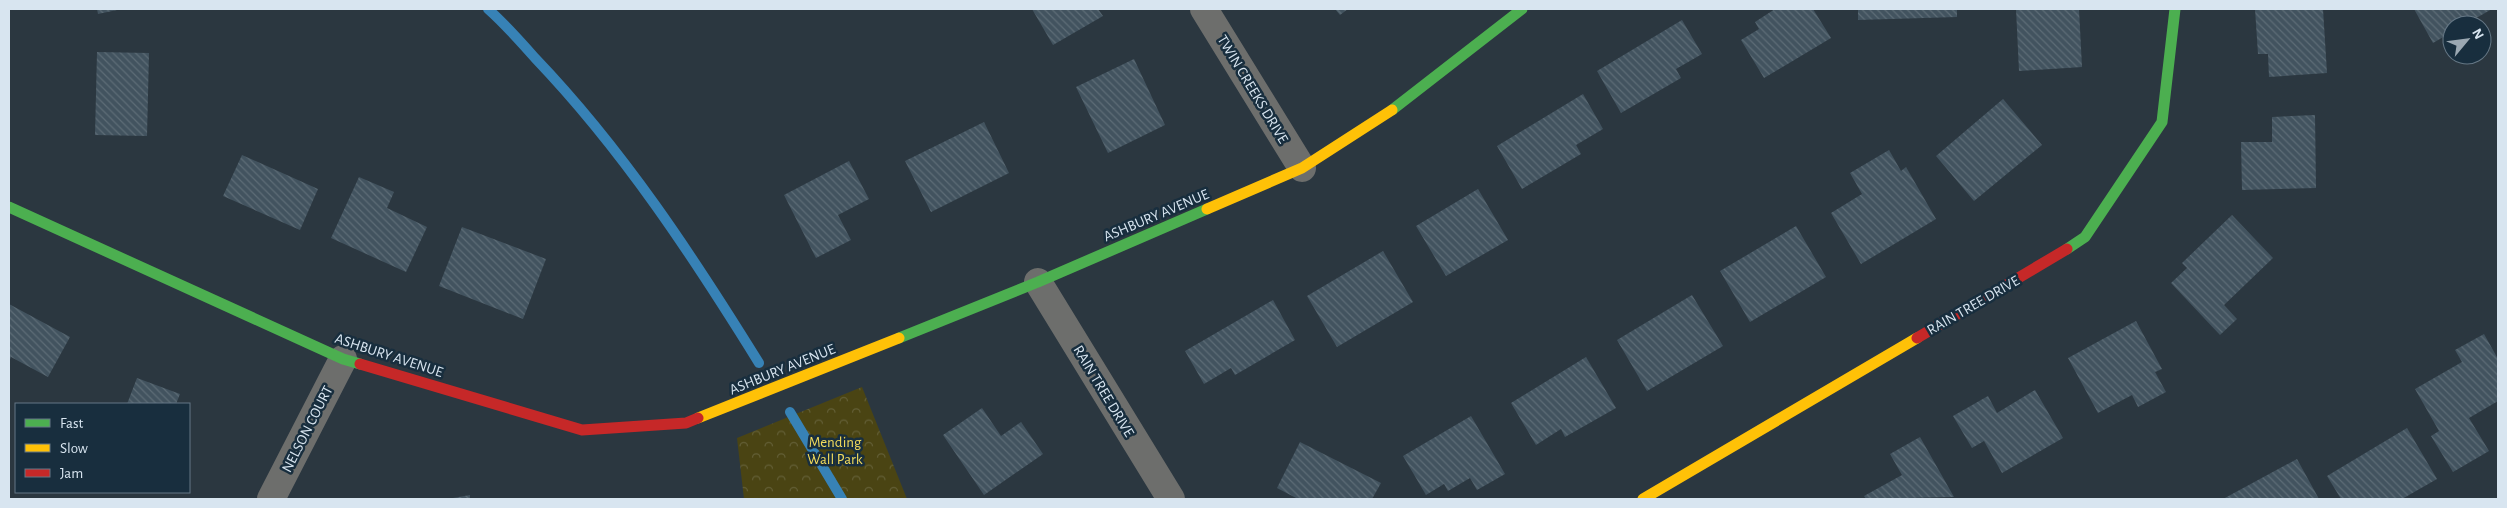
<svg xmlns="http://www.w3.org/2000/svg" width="2507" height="508" font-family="'Alegreya Sans',sans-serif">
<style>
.park{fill:url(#park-crowns)}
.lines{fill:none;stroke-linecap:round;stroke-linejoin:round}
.stream{stroke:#3782b6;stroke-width:10}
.building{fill:url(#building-back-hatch)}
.street{stroke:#6d6e6c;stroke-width:28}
.fast{stroke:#4caf50;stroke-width:11}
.slow{stroke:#ffc107;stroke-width:11}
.jam{stroke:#c62828;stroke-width:11}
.labels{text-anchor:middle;stroke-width:5;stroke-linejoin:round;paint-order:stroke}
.street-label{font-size:15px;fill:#d8e5f0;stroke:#182e3e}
.park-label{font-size:15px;fill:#f2db5c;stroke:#182e3e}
</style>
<defs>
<pattern id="park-crowns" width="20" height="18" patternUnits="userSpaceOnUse" patternTransform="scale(1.25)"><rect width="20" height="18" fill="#4a4413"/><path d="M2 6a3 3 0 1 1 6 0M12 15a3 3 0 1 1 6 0" fill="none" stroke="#635f36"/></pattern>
<pattern id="building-back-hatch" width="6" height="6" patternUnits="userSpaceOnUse" patternTransform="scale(1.25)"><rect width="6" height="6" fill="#42535f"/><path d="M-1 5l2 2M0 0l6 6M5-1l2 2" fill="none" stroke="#5d6c76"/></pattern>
</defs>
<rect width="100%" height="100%" fill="#2b3740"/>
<path class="park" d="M862 387 907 499H744L737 438Z"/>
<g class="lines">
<path class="stream" d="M488 9C505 24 520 41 535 58 623 150 692 255 759 363
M790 412 842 499"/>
</g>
<path class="building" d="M97 9H117V10L98 14Z
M1032 9H1098L1103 16 1053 45Z
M1335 9H1348L1340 15Z
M1775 9H1813L1831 38 1764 78 1741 40 1759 29 1755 22Z
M1858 9H1957V17L1858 20Z
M2016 9H2079L2082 67 2019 71Z
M2255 9H2323L2327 73 2269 77 2268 54H2258Z
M2414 9H2492L2464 25H2452V32L2433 43Z
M1682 20 1702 54 1676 69 1681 78 1621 113 1597 71Z
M97 52 149 53 147 136 95 135Z
M1134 59 1165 125 1108 153 1076 87Z
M1583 94 1603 129 1576 145 1581 154 1522 189 1497 146Z
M2003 99 2042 145 1974 201 1936 156Z
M2315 115 2316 188 2242 190 2241 142H2272V117Z
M984 122 1009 173 931 212 905 161Z
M1889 150 1901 171 1906 167 1936 219 1861 264 1831 213 1862 194 1850 173Z
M242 155 318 189 300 230 223 196Z
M849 161 869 199 838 215 851 240 816 258 784 195Z
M359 177 394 192 387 208 427 227 406 272 331 238Z
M1478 189 1508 240 1446 276 1416 226Z
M2232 215 2273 258 2224 305 2237 319 2220 335 2171 283 2187 268 2182 263Z
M1796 226 1826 277 1750 322 1720 271Z
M462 227 546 259 523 319 439 286Z
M1383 251 1413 302 1337 347 1307 296Z
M1692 295 1723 346 1647 391 1617 340Z
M1273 300 1295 340 1235 375 1231 368 1204 384 1185 351Z
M9 304 70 337 48 377 11 357 9 362Z
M2136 321 2162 369 2155 372 2166 392 2138 407 2132 395 2098 413 2068 358Z
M2484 334 2498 359V401L2469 418 2489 451 2453 472 2431 436 2439 431 2415 389 2462 362 2455 350Z
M1586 357 1616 408 1565 437 1561 429 1536 445 1511 403Z
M137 378 180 394 176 404H127Z
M2035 390 2063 438 2002 473 1984 441 1972 448 1953 416 1988 396 1997 413Z
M982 408 1001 436 1021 422 1043 454 984 495 943 435Z
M1471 416 1505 474 1477 490 1470 478 1448 491 1444 484 1426 495 1403 456Z
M2407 428 2437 479 2402 499H2341L2327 476Z
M1920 437 1954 497 1866 499 1864 496 1902 475 1890 454Z
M1300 442 1381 483 1372 499H1298L1277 488Z
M2297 459 2319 499H2223Z
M470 495V499H453V498Z"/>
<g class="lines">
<path class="street" d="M1204 9 1302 168
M1038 282 1171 499
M271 499 343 359"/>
<path class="fast" d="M1392 110 1522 9
M9 207 343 359 360 364
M2067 249 2085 237 2162 122 2175 9
M899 338 1038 282 1207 209"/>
<path class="slow" d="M1207 209 1302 168 1392 110
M698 418 899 338
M1643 499 1917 338"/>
<path class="jam" d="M1917 338 2067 249
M360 364 582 430 686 423 698 418"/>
</g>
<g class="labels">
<g class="street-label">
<text transform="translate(1253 89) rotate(59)" y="5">TWIN CREEKS DRIVE</text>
<text transform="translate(1156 215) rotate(-23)" y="5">ASHBURY AVENUE</text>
<text transform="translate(1973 305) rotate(-30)" y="5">RAIN TREE DRIVE</text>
<text transform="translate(389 355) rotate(18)" y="5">ASHBURY AVENUE</text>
<text transform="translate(782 369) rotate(-22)" y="5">ASHBURY AVENUE</text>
<text transform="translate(1104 391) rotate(59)" y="5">RAIN TREE DRIVE</text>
<text transform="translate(307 429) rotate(-63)" y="5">NELSON COURT</text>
</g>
<g class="park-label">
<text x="835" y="447">Mending<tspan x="835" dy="17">Wall Park</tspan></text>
</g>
</g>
<rect width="2507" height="508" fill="none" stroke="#d8e5f0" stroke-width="20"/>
<rect x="15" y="403" width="175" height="90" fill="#182e3e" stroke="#657785"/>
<rect x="25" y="419" width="25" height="8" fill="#4caf50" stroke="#657785"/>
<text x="60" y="428" font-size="15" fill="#d8e5f0">Fast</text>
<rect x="25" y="444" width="25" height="8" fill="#ffc107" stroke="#657785"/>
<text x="60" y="453" font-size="15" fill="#d8e5f0">Slow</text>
<rect x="25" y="469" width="25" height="8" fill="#c62828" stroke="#657785"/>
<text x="60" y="478" font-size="15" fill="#d8e5f0">Jam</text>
<g transform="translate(2467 40) rotate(61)"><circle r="24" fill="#182e3e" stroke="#657785"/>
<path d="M0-4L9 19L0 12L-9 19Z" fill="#9ba8b2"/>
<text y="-8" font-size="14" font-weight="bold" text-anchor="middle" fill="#d8e5f0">N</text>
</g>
</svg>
